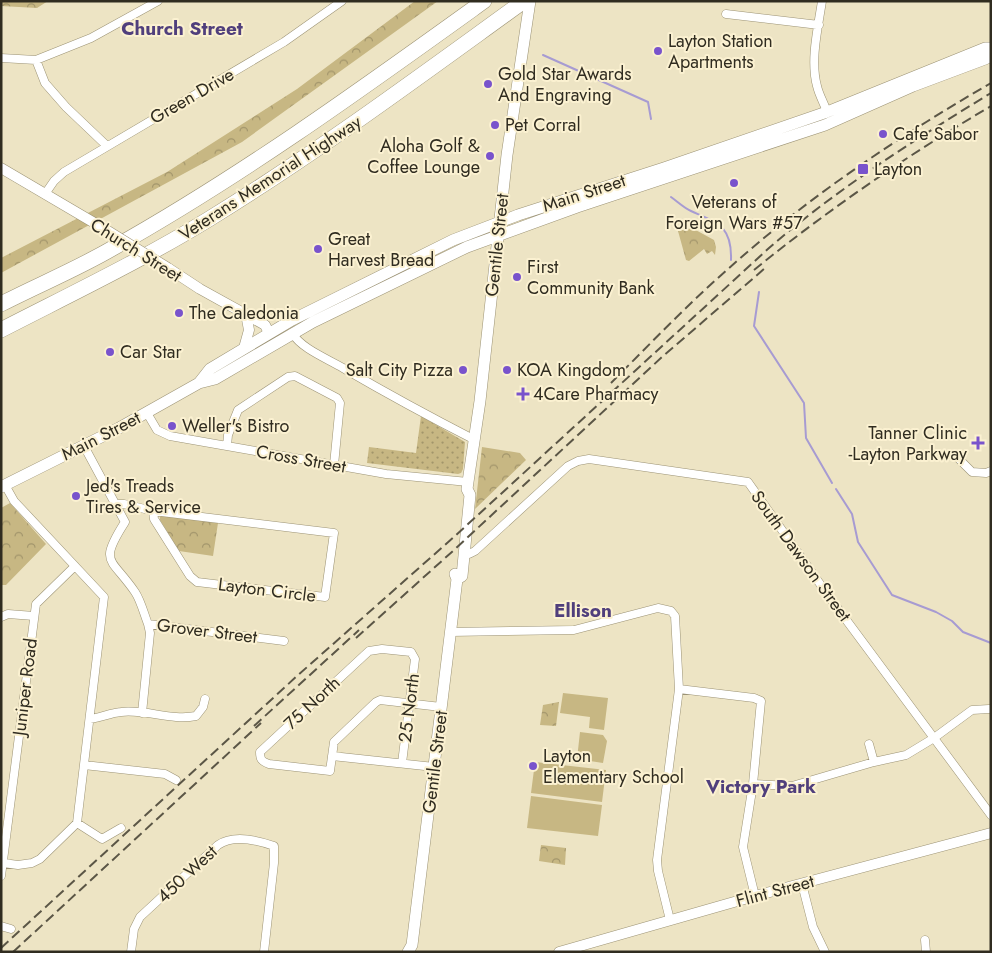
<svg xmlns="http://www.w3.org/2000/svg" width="992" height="953" font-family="Jost,sans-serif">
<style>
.grass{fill:url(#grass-dots)}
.forest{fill:url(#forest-crowns)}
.garden{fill:#c7b783}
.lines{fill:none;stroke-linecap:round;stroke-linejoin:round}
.stream{stroke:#a79bd2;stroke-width:2}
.minor-casing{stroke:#9c9375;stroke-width:9}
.tertiary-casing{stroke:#9c9375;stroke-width:11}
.secondary-casing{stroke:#9c9375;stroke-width:12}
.motorway-casing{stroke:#9c9375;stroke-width:16}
.minor{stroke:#fff;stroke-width:8}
.tertiary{stroke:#fff;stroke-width:10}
.secondary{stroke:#fff;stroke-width:11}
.motorway{stroke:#fff;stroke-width:15}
.rail{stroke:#5b5646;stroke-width:2;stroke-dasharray:10 5;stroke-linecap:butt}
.tertiary-bridge-casing{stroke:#9c9375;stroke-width:11;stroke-linecap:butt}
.tertiary-bridge{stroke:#fff;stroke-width:10}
.poi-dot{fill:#7953cc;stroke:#fbf1d1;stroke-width:2}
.labels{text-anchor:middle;stroke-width:4;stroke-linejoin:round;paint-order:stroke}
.poi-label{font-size:18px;fill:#302c20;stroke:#fbf1d1;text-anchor:start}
.street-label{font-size:18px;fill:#302c20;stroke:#fbf1d1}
.neighbourhood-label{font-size:19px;font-weight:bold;fill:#503f7c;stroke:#fbf1d1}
</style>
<defs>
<pattern id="grass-dots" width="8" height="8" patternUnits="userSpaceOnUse" patternTransform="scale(1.25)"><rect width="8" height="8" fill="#c7b783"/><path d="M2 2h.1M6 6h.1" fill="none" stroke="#a2956b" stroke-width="1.8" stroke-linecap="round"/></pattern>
<pattern id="forest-crowns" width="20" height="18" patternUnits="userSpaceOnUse" patternTransform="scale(1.25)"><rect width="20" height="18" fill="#c7b783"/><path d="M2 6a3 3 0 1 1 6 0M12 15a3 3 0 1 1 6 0" fill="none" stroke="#a2956b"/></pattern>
</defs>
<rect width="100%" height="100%" fill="#ede4c4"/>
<path class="grass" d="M421 416 465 442 463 469 461 473 458 474 367 463 369 447 416 453Z"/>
<path class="forest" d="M1 1H48L37 8 1 6Z
M415 1H438L242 142 1 273V258L167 172 297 89Z
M692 228 714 240 716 247 715 255 712 251 707 254 704 249 689 261 686 260 678 231Z
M482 447 520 453 526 460 475 509Z
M10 503 46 544 6 585H1V508Z
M162 515 218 523 213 556 179 551 160 520V517Z
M559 702 556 726 540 725 543 705Z
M541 845 566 848 565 865 539 861Z"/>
<path class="garden" d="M563 693 608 698 604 730 589 728 590 717 560 713Z
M580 732 603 735 607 741 603 763 577 759Z
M535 762 606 770 602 802 531 793Z
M531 796 602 805 598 836 527 828Z"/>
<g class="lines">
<path class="stream" d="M543 55 648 102 651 119
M671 197C678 202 684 208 691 211 718 223 732 226 731 260
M759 292 754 326 804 403 806 438 832 483
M836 489 852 514 858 542 892 595 936 612 952 621 963 632 991 643"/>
<defs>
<path id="minor" d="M822 1C818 28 810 60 817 86 819 95 824 103 827 112
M726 14 819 25
M1 58 36 60 91 38 158 1
M36 60 45 83 66 107 107 146
M45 194 54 181 64 172 284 42 342 1
M292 333C302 349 326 358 343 368 386 393 430 417 475 440
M147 413 157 430 170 436 386 474 468 482
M84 446 125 522C98 564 111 557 135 592 141 601 144 614 148 624L284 641
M227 446 228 435 238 410 288 377 295 376 337 398 340 403 334 465
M956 456 972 472 986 473 991 471
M117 504H124L153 511 334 533 325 597 197 582 190 576 154 519 153 511
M465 554H469L475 551 568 466 578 461 589 459 748 482 830 598 991 815
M1 617 8 614 34 616
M450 632 574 630 658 608 671 611 675 616 679 689 657 860 658 871 670 920
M679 689 754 698 761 701 753 784 743 847 755 896
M142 713 150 633 148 624
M90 719C100 718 110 713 121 712 146 709 171 721 196 716L203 707 205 699
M869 744 874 762
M332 756 434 767
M402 763 415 659 411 652 382 649 369 651 260 752C260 759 261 761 269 764L330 771 334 742 376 702 380 700 441 707
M84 765 165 774 176 780
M753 784 792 786 874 762 906 755 934 738 972 710 989 709
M77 823 102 839 121 828
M3 863 18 865 32 863 40 859 77 823 104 597 14 501 5 485
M1 876 36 604 75 566
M802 884 813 927 825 952
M1 926 11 929
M925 940 926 952
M131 952 134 929 140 917 218 845C234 834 257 840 274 846V863L264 952"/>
<path id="tertiary" d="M1 168 103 228
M168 268 200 289 265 325 269 333
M244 348 249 330 246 314
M559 952 755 896 991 833"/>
<path id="secondary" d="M199 383 210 369 292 320 453 240 518 215 664 168 827 112 985 48H991
M1 487 119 428 199 383 215 379 313 322 467 247 577 207 825 125 913 86 985 59 991 56
M457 579 462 576 470 495 467 489 468 482 480 401 507 155 530 1
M408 952 412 945 457 579 455 574"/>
<path id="motorway" d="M1 304C38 285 77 269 113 248 243 175 363 88 484 1
M1 330C71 294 142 260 209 219 318 152 420 76 524 1"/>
</defs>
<use href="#minor" class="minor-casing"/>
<use href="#tertiary" class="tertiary-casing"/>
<use href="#secondary" class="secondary-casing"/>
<use href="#motorway" class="motorway-casing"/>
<use href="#minor" class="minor"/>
<use href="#tertiary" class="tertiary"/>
<use href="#secondary" class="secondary"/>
<use href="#motorway" class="motorway"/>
<path class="rail" d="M754 270C829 209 908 155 991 106
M611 383C650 344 687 305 728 269 808 197 898 137 991 83
M356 638 454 550 662 357 764 269
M254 726 359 630
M1 948 297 676 455 536 769 248C837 189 914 140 991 93
M13 952 261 723"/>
<defs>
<path id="tertiary-bridge" d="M103 228 168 268"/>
</defs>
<use href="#tertiary-bridge" class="tertiary-bridge-casing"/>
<use href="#tertiary-bridge" class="tertiary-bridge"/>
</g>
<g class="poi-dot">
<circle cx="658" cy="51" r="5"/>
<circle cx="488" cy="84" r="5"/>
<circle cx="495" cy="125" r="5"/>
<circle cx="883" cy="134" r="5"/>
<circle cx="490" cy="156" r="5"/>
<rect x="857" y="163" width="12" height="12" rx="2.5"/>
<circle cx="734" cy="183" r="5"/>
<circle cx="318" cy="249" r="5"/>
<circle cx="517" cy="277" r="5"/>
<circle cx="179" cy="313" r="5"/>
<circle cx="110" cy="352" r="5"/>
<circle cx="463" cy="370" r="5"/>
<circle cx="507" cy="370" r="5"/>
<path d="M520.5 386.5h5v5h5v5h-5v5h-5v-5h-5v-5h5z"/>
<circle cx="172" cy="426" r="5"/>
<path d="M975.5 435.5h5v5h5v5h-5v5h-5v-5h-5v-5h5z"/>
<circle cx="76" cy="496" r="5"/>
<circle cx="533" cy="766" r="5"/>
</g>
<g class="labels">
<g class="poi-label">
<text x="668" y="47">Layton Station<tspan x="668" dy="21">Apartments</tspan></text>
<text x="498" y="80">Gold Star Awards<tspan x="498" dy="21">And Engraving</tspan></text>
<text x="505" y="131">Pet Corral</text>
<text x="893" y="140">Cafe Sabor</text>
<text x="480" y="152" text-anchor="end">Aloha Golf &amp;<tspan x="480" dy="21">Coffee Lounge</tspan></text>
<text x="874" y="175">Layton</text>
<text x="734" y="208" text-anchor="middle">Veterans of<tspan x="734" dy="21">Foreign Wars #57</tspan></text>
<text x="328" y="245">Great<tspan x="328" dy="21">Harvest Bread</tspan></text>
<text x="527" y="273">First<tspan x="527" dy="21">Community Bank</tspan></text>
<text x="189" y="319">The Caledonia</text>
<text x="120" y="358">Car Star</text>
<text x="453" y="376" text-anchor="end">Salt City Pizza</text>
<text x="517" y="376">KOA Kingdom</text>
<text x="533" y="400">4Care Pharmacy</text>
<text x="182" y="432">Weller's Bistro</text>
<text x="967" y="439" text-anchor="end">Tanner Clinic<tspan x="967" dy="21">-Layton Parkway</tspan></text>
<text x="86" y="492">Jed's Treads<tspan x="86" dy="21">Tires &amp; Service</tspan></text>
<text x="543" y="762">Layton<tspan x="543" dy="21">Elementary School</tspan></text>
</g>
<g class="street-label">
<text transform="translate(192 96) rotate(-30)" y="6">Green Drive</text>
<text transform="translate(270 178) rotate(-33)" y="6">Veterans Memorial Highway</text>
<text transform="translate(584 193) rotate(-18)" y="6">Main Street</text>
<text transform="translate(497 245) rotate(-84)" y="6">Gentile Street</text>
<text transform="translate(136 250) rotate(32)" y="6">Church Street</text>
<text transform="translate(101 436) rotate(-27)" y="6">Main Street</text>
<text transform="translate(301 459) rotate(10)" y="6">Cross Street</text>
<text transform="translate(801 556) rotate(54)" y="6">South Dawson Street</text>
<text transform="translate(267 590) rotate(7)" y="6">Layton Circle</text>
<text transform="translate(207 631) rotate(7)" y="6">Grover Street</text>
<text transform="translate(25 687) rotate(-83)" y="6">Juniper Road</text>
<text transform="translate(312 703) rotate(-43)" y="6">75 North</text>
<text transform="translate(409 708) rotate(-83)" y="6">25 North</text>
<text transform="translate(435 762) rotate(-83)" y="6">Gentile Street</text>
<text transform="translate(187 874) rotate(-43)" y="6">450 West</text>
<text transform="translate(775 891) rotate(-15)" y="6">Flint Street</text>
</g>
<g class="neighbourhood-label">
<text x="182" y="35">Church Street</text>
<text x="583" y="617">Ellison</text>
<text x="761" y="793">Victory Park</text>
</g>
</g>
<rect width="992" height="953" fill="none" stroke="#302c20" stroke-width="5"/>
</svg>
